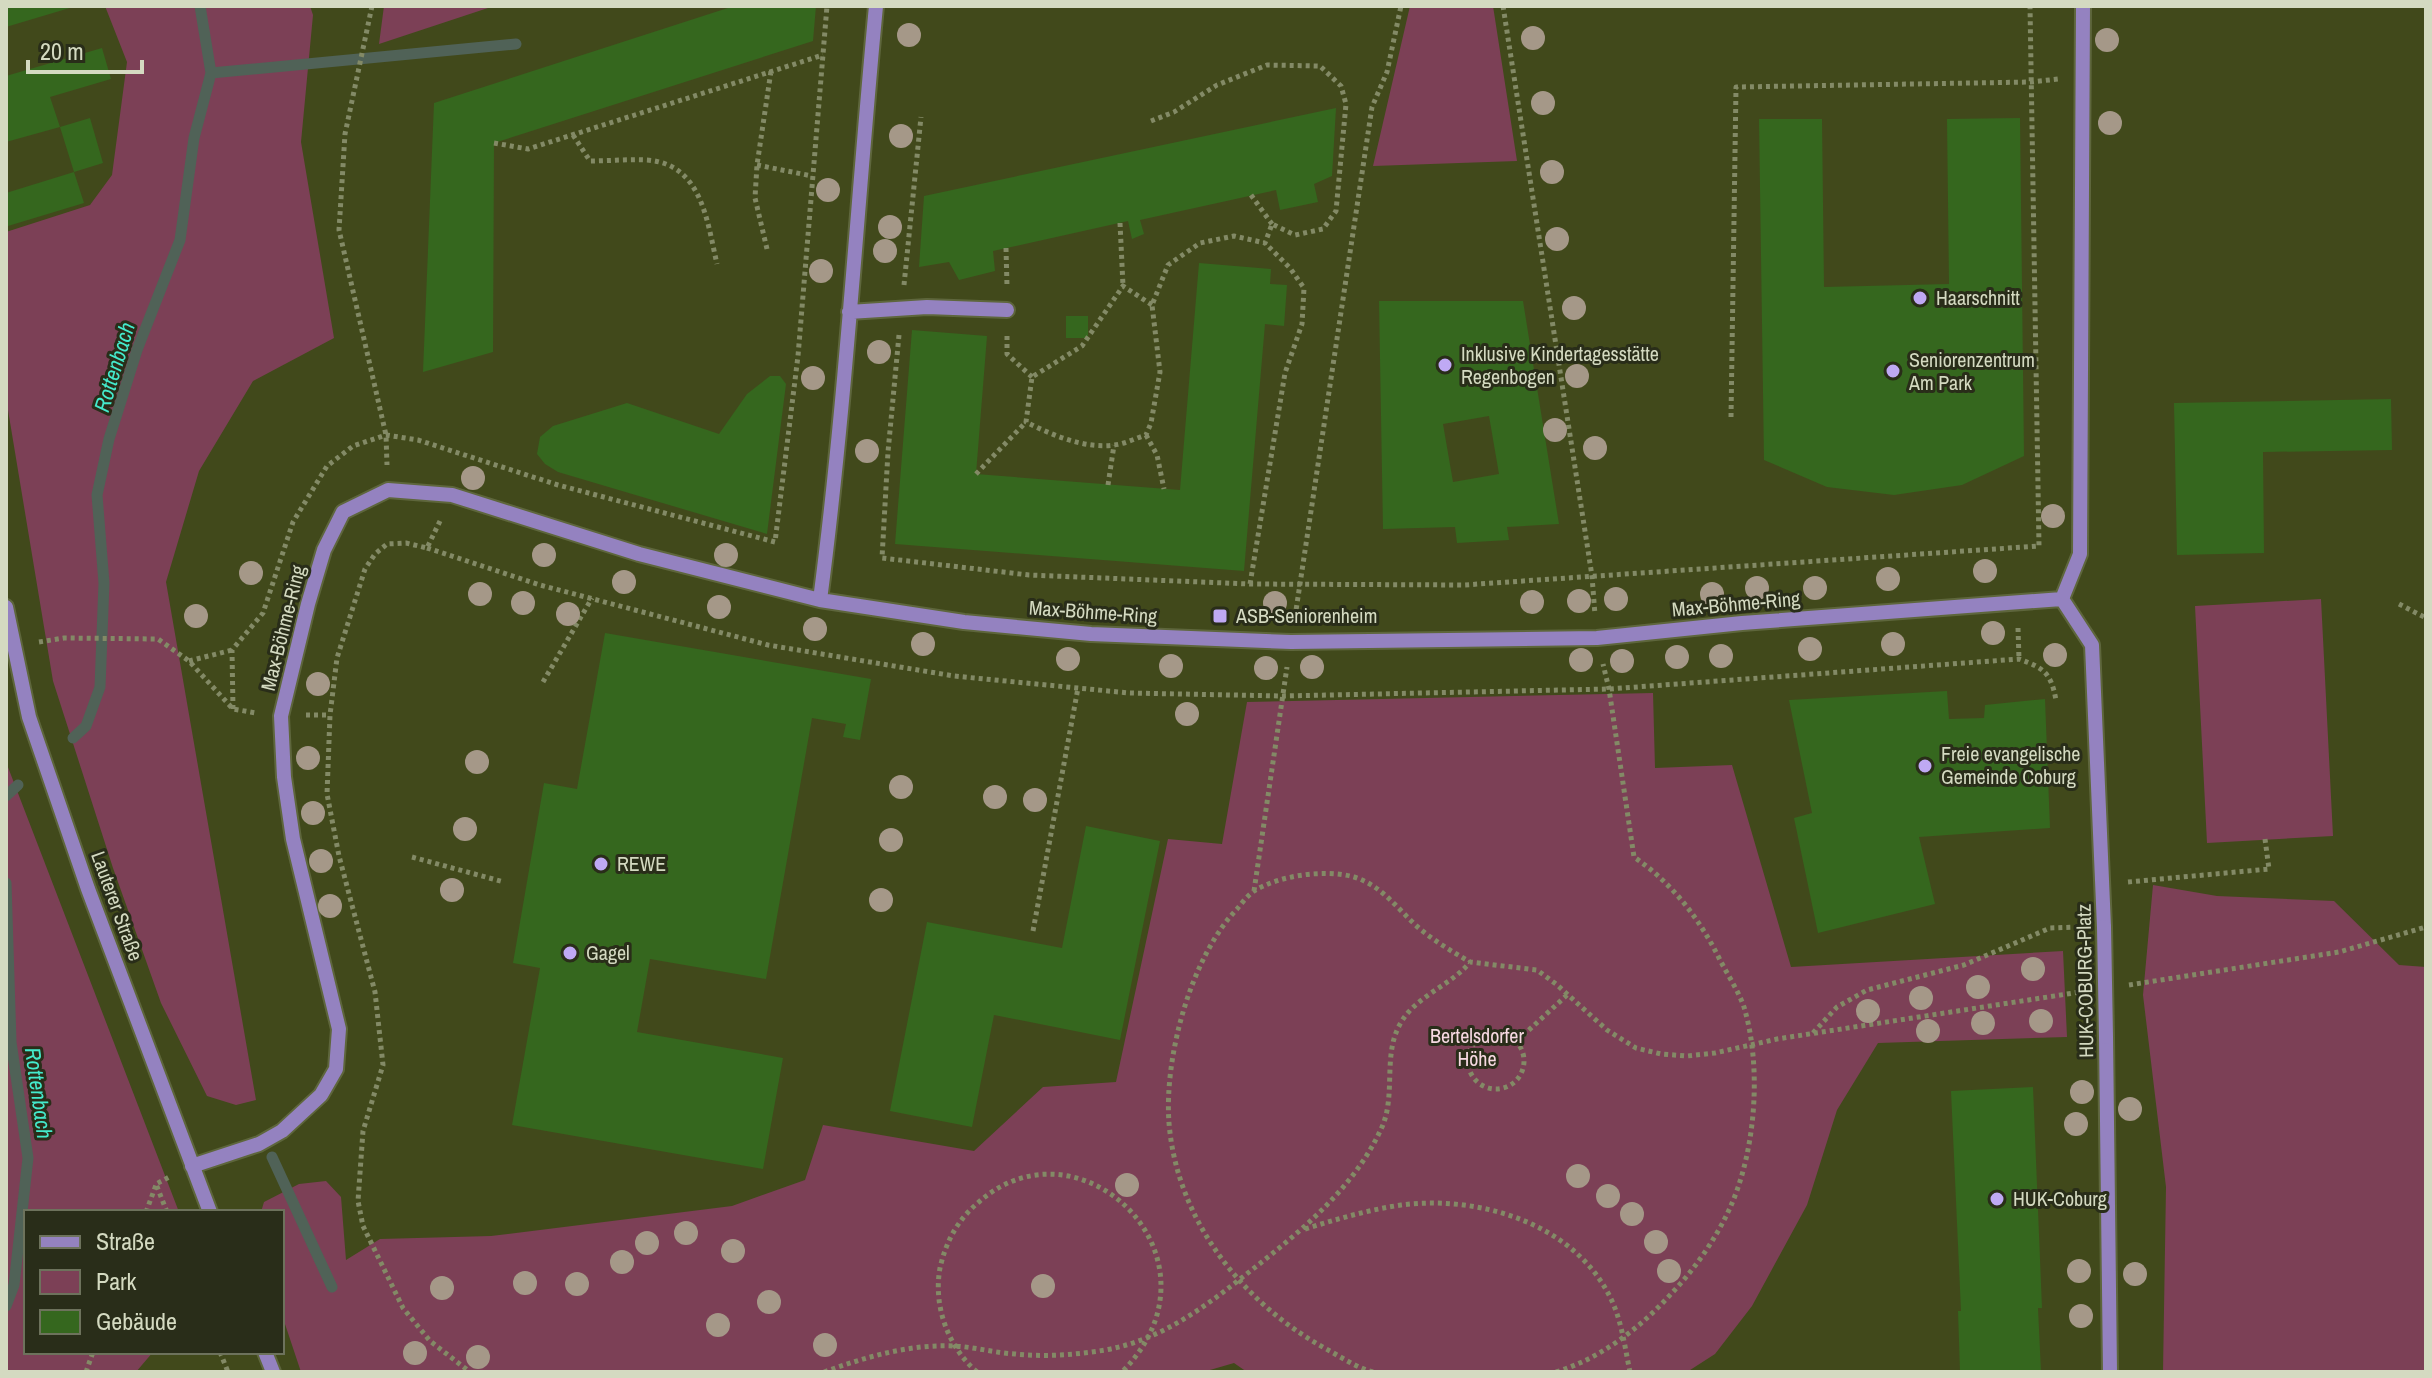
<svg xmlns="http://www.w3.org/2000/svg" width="2432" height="1378" font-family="'Archivo Narrow',sans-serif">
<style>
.green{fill:#7c4056}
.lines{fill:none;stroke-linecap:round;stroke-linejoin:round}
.stream{stroke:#506257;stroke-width:11}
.building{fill:#35671e;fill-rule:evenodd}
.minor-casing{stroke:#5e663c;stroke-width:18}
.path{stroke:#838a66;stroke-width:5;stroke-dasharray:4 4;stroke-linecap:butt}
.minor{stroke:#9482c0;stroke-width:14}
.minor-bridge-casing{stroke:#5e663c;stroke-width:18;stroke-linecap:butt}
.minor-bridge{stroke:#9482c0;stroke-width:14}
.tree{fill:#a59888}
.poi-dot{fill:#bfa9f4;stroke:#292d19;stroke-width:3}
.labels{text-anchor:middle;stroke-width:6;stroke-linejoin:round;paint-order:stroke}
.poi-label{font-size:20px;fill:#d4dac1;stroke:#292d19;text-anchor:start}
.street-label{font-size:20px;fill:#d4dac1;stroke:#292d19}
.park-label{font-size:20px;fill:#f7d9e2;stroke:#292d19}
.water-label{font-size:22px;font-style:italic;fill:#44eacc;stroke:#292d19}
</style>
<rect width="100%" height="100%" fill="#41491b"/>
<path class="green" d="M105 6H310L313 15 301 142 334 338 253 381 199 471 166 582 256 1100 236 1105 207 1096 161 1003 113 868 53 681 6 398V232L90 205 112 175 127 62Z
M384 6H494L379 44Z
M1410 6H1493L1517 161 1373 166Z
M2321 599 2333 836 2207 843 2195 606Z
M1653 693 1655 768 1732 765 1791 967 2063 951 2067 1037 1878 1043 1837 1110 1807 1205 1752 1306 1715 1354 1687 1372H1247L1234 1363 1203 1372H301L282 1315V1212H261L264 1202 299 1184 326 1181 341 1197 346 1260 380 1239 491 1236 732 1206 805 1180 823 1125 974 1151 1043 1087 1116 1082 1168 839 1222 844 1247 702Z
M6 762 179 1212H26V1352H153L136 1372H6Z
M2153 885 2217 896 2334 901 2399 965 2426 967V1372H2163L2166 1187 2143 995Z"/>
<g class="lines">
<path class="stream" d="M211 73 516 44
M73 738 86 726 100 687 104 583 97 495 109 439 137 350 180 240 194 138 211 73 200 6
M6 796 18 785
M6 883 11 1042 28 1158 14 1285 6 1306
M272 1157 332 1287"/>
</g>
<path class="building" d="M6 6H73V7L6 27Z
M734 6H816L813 41 494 143 493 352 423 372 434 103Z
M102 48 111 79 50 97 60 127 6 142V76Z
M1336 108 1332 176 1314 184 1318 202 1280 210 1276 190 1140 220 1144 234 1132 239 1128 221 993 251 995 271 959 280 949 262 919 267 924 196Z
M90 118 103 163 74 172 84 203 8 226 6 193 74 172 60 127Z
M2020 118 2024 456 1962 485 1894 495 1827 487 1764 460 1759 119H1822L1824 287 1949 284 1947 119Z
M1199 263 1271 269 1270 284 1287 285 1284 326 1265 324 1244 571 895 544 912 330 987 336 976 474 1180 490Z
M1379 301H1523L1559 524 1507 527 1509 540 1457 543 1455 527 1383 529ZM1489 416 1499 474 1453 482 1443 424Z
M1066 316H1088V338H1066Z
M770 376H780L786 384 767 534 558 472 545 464 537 454 540 437 553 426 627 403 719 434 747 394Z
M2391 399 2392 450 2263 452 2264 553 2177 555 2174 403Z
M605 633 871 679 860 740 843 737 846 724 812 718 766 979 650 959 637 1032 783 1058 763 1169 512 1125 540 968 513 963 544 783 577 789Z
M1947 691 1949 719 1984 718 1985 705 2045 699 2050 828 1919 837 1935 904 1818 933 1794 818 1812 813 1789 700Z
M1086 826 1160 841 1120 1040 994 1015 972 1127 890 1111 927 922 1062 948Z
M2033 1087 2042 1308H2038L2041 1372H1960L1958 1311H1961L1951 1091Z"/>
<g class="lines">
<defs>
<path id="minor" d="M849 312 927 307 1007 310
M2062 599 2080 554 2083 6
M2062 599 2092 645 2104 927
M820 600C846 403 857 204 876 6
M6 607 29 717 88 889 210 1212
M2106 1037 2110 1372
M192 1166 259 1144 282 1131 321 1095 336 1069 339 1029 293 839 284 777 281 716 308 604 324 550 343 512 388 490 452 495 639 554 820 600 964 622 1091 634 1291 642 1597 638 1742 623 2062 599
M265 1352 273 1372"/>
</defs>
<use href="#minor" class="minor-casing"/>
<path class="path" d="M372 6 345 134 339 230 386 435 387 465
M1503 6 1592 576 1595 615
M1151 121 1174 112 1217 85 1267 65 1320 66 1341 86 1346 104 1336 211 1323 229 1295 235 1272 224 1265 243 1234 236 1200 243 1168 265 1152 305 1160 372 1151 423 1146 435C1136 438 1125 444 1114 445 1084 449 1052 435 1026 422L1032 377 1082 346 1123 286 1152 305
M573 135 590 161C609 161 628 159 647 160 702 164 707 221 717 264
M494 143 528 149 823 55
M757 165 812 176
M1251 195 1272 224
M1120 223 1123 286
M1006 248 1007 286
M767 249 755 198 757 165 771 71
M904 285 921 117
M899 335 888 452 882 558 1029 575 1250 584 1464 585 2039 546 2030 6
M1007 336V354L1032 377
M1731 417 1736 87 2031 82 2058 79
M1146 435 1157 455 1164 489
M976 474 1026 422
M1108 485 1114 445
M440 521 427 548 406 543 387 544 375 554 365 569 337 658 330 715 327 794 339 856 375 992 383 1065 363 1131 358 1201 363 1226 403 1308 430 1341 470 1372
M427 548 540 585 768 645 954 676 1129 693 1283 696 1609 689 2019 659C2044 668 2051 673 2056 700
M1250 584 1285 373 1302 324 1304 288 1290 268 1265 243
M2399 604 2426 618
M1295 617 1372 107 1387 72 1401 6
M2018 628 2019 659
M39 642 64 638 158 639 189 661 233 709 256 713
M189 661 232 650
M543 682 592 598
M233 709 232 650 263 613 293 522 327 466 353 446 386 435 418 440 558 485 775 542 798 356 827 6
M306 715H330
M412 857 504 882
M2128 882 2269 869 2265 839
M1254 891 1287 667
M1033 931 1078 688
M2129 985 2339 952 2426 927
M1468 1061a28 28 0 1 1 56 0a28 28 0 1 1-56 0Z
M1813 1033 1837 1007 1867 990 1964 965 2050 928 2080 927
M1517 1041 1567 995
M146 1212 156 1185
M167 1212 156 1184 171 1176
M1305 1229C1337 1219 1368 1210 1401 1205 1479 1195 1576 1223 1612 1301 1622 1323 1625 1348 1630 1372
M220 1352 228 1372
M86 1372 93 1352
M824 1372C866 1357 909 1344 954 1346 975 1347 995 1353 1015 1354 1045 1357 1075 1355 1105 1350 1166 1339 1211 1302 1258 1265 1306 1227 1356 1185 1382 1127 1396 1095 1383 1057 1399 1026 1414 996 1451 986 1470 962L1537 970 1556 984 1607 1030 1636 1048 1661 1054 1687 1056 1715 1053 1777 1039 2080 992
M977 1372C948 1347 933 1306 940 1268 946 1241 958 1219 980 1201 1082 1113 1233 1260 1122 1372
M1373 1372C1358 1368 1344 1359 1330 1351 1245 1306 1177 1222 1169 1123 1164 1057 1191 957 1237 909 1242 903 1248 895 1254 891 1280 875 1325 869 1354 877 1383 886 1398 910 1420 929 1436 942 1453 952 1470 962
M1556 1372C1601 1358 1639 1329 1671 1294 1694 1270 1715 1240 1729 1210 1756 1152 1762 1067 1744 1007 1738 990 1727 974 1719 958 1699 918 1672 883 1634 857L1609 689 1603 664"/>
<use href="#minor" class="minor"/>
<defs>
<path id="minor-bridge" d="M2104 927 2106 1037"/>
</defs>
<use href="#minor-bridge" class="minor-bridge-casing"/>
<use href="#minor-bridge" class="minor-bridge"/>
</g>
<g class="tree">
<circle cx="909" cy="35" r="12"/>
<circle cx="1533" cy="38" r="12"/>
<circle cx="2107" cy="40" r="12"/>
<circle cx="1543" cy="103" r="12"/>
<circle cx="2110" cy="123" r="12"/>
<circle cx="901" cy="136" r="12"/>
<circle cx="1552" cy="172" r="12"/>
<circle cx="828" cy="190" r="12"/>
<circle cx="890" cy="227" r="12"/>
<circle cx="1557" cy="239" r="12"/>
<circle cx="885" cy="251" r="12"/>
<circle cx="821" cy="271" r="12"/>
<circle cx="1574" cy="308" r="12"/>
<circle cx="879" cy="352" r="12"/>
<circle cx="1577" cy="376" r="12"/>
<circle cx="813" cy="378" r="12"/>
<circle cx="1555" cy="430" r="12"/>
<circle cx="1595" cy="448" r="12"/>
<circle cx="867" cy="451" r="12"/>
<circle cx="473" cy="478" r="12"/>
<circle cx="2053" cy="516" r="12"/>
<circle cx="544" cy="555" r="12"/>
<circle cx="726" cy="555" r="12"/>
<circle cx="1985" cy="571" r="12"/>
<circle cx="251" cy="573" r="12"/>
<circle cx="1888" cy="579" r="12"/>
<circle cx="624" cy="582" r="12"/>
<circle cx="1757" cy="588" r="12"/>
<circle cx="1815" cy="588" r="12"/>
<circle cx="480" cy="594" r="12"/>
<circle cx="1712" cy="594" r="12"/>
<circle cx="1616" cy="599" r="12"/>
<circle cx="1579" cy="601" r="12"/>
<circle cx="1532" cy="602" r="12"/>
<circle cx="523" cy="603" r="12"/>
<circle cx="1275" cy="603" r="12"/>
<circle cx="719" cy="607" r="12"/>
<circle cx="568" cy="614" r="12"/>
<circle cx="196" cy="616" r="12"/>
<circle cx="815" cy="629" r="12"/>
<circle cx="1993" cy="633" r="12"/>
<circle cx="923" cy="644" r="12"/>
<circle cx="1893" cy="644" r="12"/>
<circle cx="1810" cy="649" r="12"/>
<circle cx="2055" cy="655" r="12"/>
<circle cx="1721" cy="656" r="12"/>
<circle cx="1677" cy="657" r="12"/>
<circle cx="1068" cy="659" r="12"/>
<circle cx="1581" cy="660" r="12"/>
<circle cx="1622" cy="661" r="12"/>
<circle cx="1171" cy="666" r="12"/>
<circle cx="1312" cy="667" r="12"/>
<circle cx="1266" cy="668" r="12"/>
<circle cx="318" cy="684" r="12"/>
<circle cx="1187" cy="714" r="12"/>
<circle cx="308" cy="758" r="12"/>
<circle cx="477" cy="762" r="12"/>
<circle cx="901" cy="787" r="12"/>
<circle cx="995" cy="797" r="12"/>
<circle cx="1035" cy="800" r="12"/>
<circle cx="313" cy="813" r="12"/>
<circle cx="465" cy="829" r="12"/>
<circle cx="891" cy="840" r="12"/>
<circle cx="321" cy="861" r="12"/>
<circle cx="452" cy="890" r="12"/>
<circle cx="881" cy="900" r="12"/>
<circle cx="330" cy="906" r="12"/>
<circle cx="2033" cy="969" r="12"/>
<circle cx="1978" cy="987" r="12"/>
<circle cx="1921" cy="998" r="12"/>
<circle cx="1868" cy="1011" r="12"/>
<circle cx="2041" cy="1021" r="12"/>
<circle cx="1983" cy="1023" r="12"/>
<circle cx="1928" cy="1031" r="12"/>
<circle cx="2082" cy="1092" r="12"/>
<circle cx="2130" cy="1109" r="12"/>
<circle cx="2076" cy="1124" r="12"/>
<circle cx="1578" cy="1176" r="12"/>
<circle cx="1127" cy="1185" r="12"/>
<circle cx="1608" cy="1196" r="12"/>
<circle cx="1632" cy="1214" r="12"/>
<circle cx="686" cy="1233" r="12"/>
<circle cx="1656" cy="1242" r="12"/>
<circle cx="647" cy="1243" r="12"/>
<circle cx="733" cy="1251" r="12"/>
<circle cx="622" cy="1262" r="12"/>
<circle cx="1669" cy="1271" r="12"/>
<circle cx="2079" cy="1271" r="12"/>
<circle cx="2135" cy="1274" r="12"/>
<circle cx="525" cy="1283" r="12"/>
<circle cx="577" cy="1284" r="12"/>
<circle cx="1043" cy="1286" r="12"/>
<circle cx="442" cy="1288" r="12"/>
<circle cx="769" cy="1302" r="12"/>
<circle cx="2081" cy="1316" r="12"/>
<circle cx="718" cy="1325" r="12"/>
<circle cx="825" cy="1345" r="12"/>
<circle cx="415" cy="1353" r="12"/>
<circle cx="478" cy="1357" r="12"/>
</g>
<g class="poi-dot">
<circle cx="1920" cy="298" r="8"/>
<circle cx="1445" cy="365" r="8"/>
<circle cx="1893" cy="371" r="8"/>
<rect x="1212" y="608" width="16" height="16" rx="4"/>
<circle cx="1925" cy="766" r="8"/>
<circle cx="601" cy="864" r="8"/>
<circle cx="570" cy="953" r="8"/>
<circle cx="1997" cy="1199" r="8"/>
</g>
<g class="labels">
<g class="poi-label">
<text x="1936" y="305">Haarschnitt</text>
<text x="1461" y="361">Inklusive Kindertagesstätte<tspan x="1461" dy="23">Regenbogen</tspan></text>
<text x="1909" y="367">Seniorenzentrum<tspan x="1909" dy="23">Am Park</tspan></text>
<text x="1236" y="623">ASB-Seniorenheim</text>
<text x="1941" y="761">Freie evangelische<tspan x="1941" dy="23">Gemeinde Coburg</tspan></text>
<text x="617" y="871">REWE</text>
<text x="586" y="960">Gagel</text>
<text x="2013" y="1206">HUK-Coburg</text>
</g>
<g class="street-label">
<text transform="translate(1736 604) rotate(-5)" y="7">Max-Böhme-Ring</text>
<text transform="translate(1093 612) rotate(4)" y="7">Max-Böhme-Ring</text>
<text transform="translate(283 628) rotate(-76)" y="7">Max-Böhme-Ring</text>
<text transform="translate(117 906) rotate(70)" y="7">Lauterer Straße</text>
<text transform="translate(2085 981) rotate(-91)" y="7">HUK-COBURG-Platz</text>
</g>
<g class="park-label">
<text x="1477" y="1043">Bertelsdorfer<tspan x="1477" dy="23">Höhe</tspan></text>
</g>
<g class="water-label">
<text transform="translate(114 367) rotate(-73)" y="8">Rottenbach</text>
<text transform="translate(39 1093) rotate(82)" y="8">Rottenbach</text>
</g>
</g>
<rect width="2432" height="1378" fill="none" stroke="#d4dac1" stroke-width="16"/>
<rect x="24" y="1210" width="260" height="144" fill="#292d19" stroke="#6d725c" stroke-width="2"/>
<rect x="40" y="1236" width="40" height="12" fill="#9482c0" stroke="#6d725c" stroke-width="2"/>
<text x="96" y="1250" font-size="24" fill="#d4dac1">Straße</text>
<rect x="40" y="1270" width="40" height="24" fill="#7c4056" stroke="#6d725c" stroke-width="2"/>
<text x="96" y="1290" font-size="24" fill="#d4dac1">Park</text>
<rect x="40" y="1310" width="40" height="24" fill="#35671e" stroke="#6d725c" stroke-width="2"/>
<text x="96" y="1330" font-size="24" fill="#d4dac1">Gebäude</text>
<path d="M28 60v12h114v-12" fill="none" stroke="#d4dac1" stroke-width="4"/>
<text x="40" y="60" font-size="24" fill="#d4dac1" stroke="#292d19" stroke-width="6" paint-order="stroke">20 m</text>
</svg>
